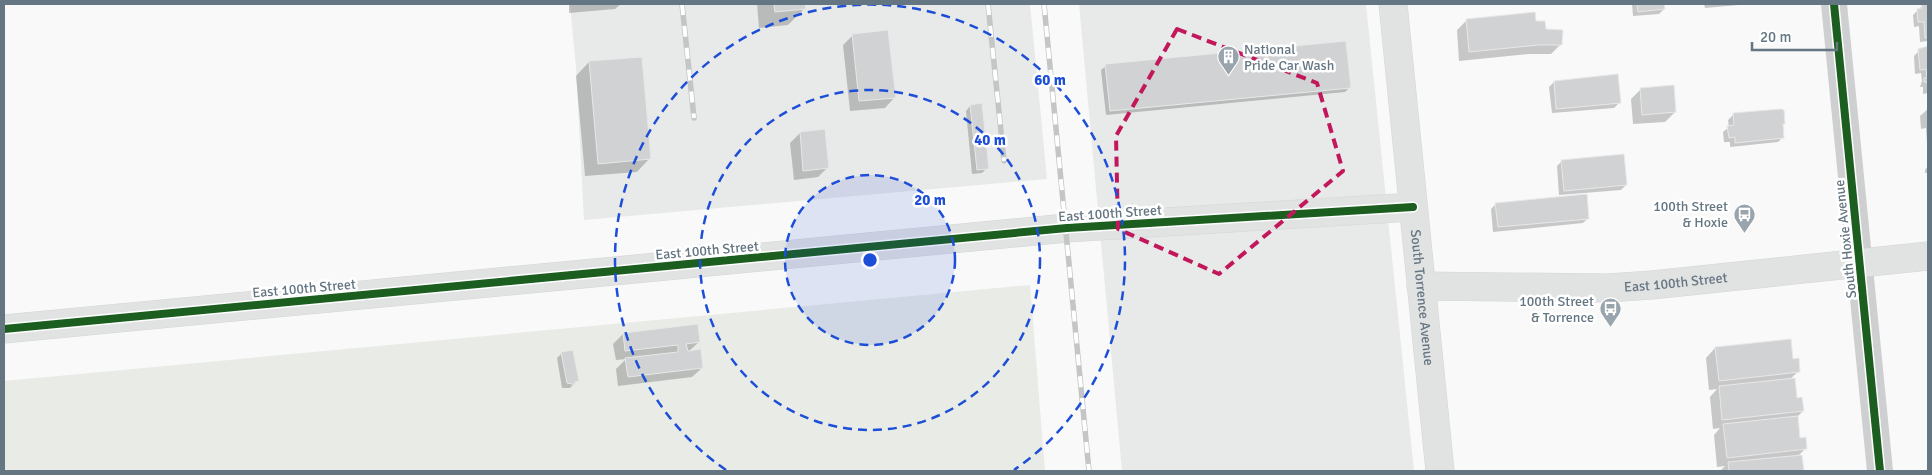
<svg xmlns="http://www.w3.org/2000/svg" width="1932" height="475" font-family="Signika,sans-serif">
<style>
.built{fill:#e8e9e9}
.green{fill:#e8ebe6}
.shadow{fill:#0003}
.building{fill:#d0d2d3;stroke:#e8e8e8}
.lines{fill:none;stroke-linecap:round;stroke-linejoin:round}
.secondary-casing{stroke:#d5d6d7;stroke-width:29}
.minor{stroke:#cecfd0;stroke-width:26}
.secondary{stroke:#e1e2e2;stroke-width:28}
.rail-casing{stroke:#c3c5c6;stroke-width:5.5}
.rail{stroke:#fff;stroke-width:4;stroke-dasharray:11;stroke-linecap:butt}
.cycleway-casing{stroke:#fff;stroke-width:11}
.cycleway{stroke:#1b5e20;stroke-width:8}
.marked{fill:none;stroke:#c2185b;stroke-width:4;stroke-dasharray:10 6;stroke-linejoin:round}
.ring{fill:none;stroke:#1d4ed8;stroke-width:2.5;stroke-dasharray:9 6}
.labels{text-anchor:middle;stroke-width:5;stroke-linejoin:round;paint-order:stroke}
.poi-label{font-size:14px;fill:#657683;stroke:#fff;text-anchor:end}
.street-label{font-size:14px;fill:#657683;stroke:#fff}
.centre{fill:#1d4ed8;stroke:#fff;stroke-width:2.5}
.ring-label{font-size:15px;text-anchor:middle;font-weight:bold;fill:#1d4ed8;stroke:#fff;stroke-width:5;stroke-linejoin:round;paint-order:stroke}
</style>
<rect width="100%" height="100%" fill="#f9f9f9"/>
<path class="built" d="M570 4H1030L1047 179 584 220 576 68Z
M1079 4H1366L1414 471H1122Z"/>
<path class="green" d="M1030 285 1045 471H4V381Z"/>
<path class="shadow" d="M569 4H621L615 9 569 13Z
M757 4H804V9L788 25 759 28Z
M1632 4H1663L1664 9 1659 14 1633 16Z
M1704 4H1750L1705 8Z
M1928 5V41L1920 42 1919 26 1914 27 1913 15 1922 6Z
M1467 20 1535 23 1561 44 1551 54H1528L1459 61 1457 30Z
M853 35 894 98 885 108 850 111 843 45Z
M1928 47V93L1923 94V87H1920L1922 81 1921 73 1915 74 1914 56 1919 51Z
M589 62 650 158 637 172 585 176 576 76Z
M1106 66 1350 87 1345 92 1106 115 1101 70Z
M1554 82 1619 103 1614 108 1552 113 1549 87Z
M1641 89 1675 112 1665 122 1633 124 1631 99Z
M970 106 987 168 982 173 972 174 966 111Z
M1928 109V143H1927L1926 128 1921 129 1920 116Z
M1733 115 1784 123 1782 125 1783 137 1778 142 1730 147V142H1724L1723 132 1729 127 1728 120Z
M800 133 828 167 818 177 794 180 790 143Z
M1562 161 1626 185 1621 190 1559 195 1557 166Z
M1928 166V173H1925V170Z
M1496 204 1588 218 1583 223 1493 232 1491 209Z
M623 334 699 342 688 352 702 368 692 377 618 386 616 369 626 359 616 360 613 344Z
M1715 348 1792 360 1798 372 1790 379 1795 399 1803 411 1797 417 1799 439 1806 448 1798 456H1801L1802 471H1720L1725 466 1717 467 1714 435 1720 428 1713 429 1710 397 1717 389 1709 390 1706 358Z
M562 353 577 380 570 388H562L557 358Z"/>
<path class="building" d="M774 4H805L806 9 775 12Z
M1637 4H1664L1665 9 1638 12Z
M1928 4V37L1925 38 1924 22H1918L1917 9 1922 8 1921 5Z
M1535 12 1536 21H1545L1546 29 1563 30 1562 45H1538L1469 52 1466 19Z
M888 30 896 98 859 101 852 34Z
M1346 41 1351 88 1110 111 1105 64Z
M1928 46V90L1927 82H1924V78H1927L1926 69 1920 70 1918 49Z
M642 57 651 159 598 164 589 61Z
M1618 74 1621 103 1556 109 1554 81Z
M1674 85 1676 112 1642 115 1640 88Z
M982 103 989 169 977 170 970 105Z
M1781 109 1784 110 1785 124H1783L1784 138 1735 143V137L1729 138 1727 126 1734 125 1733 113Z
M825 129 829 168 803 171 800 132Z
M1624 154 1627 185 1564 191 1561 160Z
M1587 194 1589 219 1498 227 1495 203Z
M698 324 700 342 686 344 688 351 701 349 703 368 628 377 625 358 678 352V345L625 351 623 333Z
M1791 339 1793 359 1799 358 1800 372 1719 381 1715 347Z
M573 350 579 381 575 382 576 384H572L567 383 561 352Z
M1795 378 1797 398 1802 397 1804 411 1722 420 1719 386Z
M1798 416 1800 438 1806 437 1807 449 1727 458 1723 424Z
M1802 455 1804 471H1729L1728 462Z"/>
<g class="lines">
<defs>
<g id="secondary">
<path id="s1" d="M1393 4 1440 471"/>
<path id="s2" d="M1421 286 1607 288 1652 285 1928 256"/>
<path d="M4 329 1067 228 1413 207"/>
</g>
</defs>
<use href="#secondary" class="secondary-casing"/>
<path class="minor" d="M1834 4 1880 471"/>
<use href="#secondary" class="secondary"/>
<defs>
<path id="rail" d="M682 4 694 118
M988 4 1004 161
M1044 4 1089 471"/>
</defs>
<use href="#rail" class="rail-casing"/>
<use href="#rail" class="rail"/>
<defs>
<path id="cycleway" d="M1834 4 1880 471
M4 329 1067 228 1413 207"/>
</defs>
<use href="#cycleway" class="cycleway-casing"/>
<use href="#cycleway" class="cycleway"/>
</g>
<path class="marked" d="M1177 29 1317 83 1343 171 1219 274 1118 229 1116 136Z"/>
<circle cx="870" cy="260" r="85" fill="#1d4ed8" fill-opacity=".12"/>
<g class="ring">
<circle cx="870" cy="260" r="85"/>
<circle cx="870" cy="260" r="170"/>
<path d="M726 470A255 255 0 1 1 1014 470"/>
</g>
<defs>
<symbol id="building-pin" viewBox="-11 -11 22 30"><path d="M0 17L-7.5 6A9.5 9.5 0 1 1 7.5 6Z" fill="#99a4ac" stroke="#fff"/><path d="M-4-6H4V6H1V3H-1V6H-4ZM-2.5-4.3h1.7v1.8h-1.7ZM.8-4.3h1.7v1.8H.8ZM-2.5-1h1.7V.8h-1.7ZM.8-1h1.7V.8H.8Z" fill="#fff"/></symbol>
<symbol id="bus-pin" viewBox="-11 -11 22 30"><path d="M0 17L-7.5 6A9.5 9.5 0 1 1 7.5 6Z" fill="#99a4ac" stroke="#fff"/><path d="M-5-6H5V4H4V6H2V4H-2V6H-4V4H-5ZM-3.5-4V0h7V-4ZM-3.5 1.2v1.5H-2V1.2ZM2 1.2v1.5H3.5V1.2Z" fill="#fff"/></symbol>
</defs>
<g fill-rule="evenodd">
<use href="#building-pin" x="1216" y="44" width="25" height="34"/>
<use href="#bus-pin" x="1732" y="202" width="25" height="34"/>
<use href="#bus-pin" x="1598" y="296" width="25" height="34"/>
</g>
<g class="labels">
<g class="poi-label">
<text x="1244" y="54" text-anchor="start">National<tspan x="1244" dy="16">Pride Car Wash</tspan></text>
<text x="1728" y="211">100th Street<tspan x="1728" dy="16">&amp; Hoxie</tspan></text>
<text x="1594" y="306">100th Street<tspan x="1594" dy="16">&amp; Torrence</tspan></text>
</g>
<g class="street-label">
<text transform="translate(1110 213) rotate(-4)" y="5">East 100th Street</text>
<text transform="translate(1845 239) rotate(-96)" y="5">South Hoxie Avenue</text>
<text transform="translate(707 250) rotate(-5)" y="5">East 100th Street</text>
<text dy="5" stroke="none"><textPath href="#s2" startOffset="255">East 100th Street</textPath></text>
<text transform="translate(304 288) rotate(-5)" y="5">East 100th Street</text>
<text dy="5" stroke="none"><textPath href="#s1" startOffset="295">South Torrence Avenue</textPath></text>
</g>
</g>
<circle cx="870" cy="260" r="8" class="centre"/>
<g class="ring-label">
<text x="1050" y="85">60 m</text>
<text x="990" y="145">40 m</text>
<text x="930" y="205">20 m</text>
</g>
<rect width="1932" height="475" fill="none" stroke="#657683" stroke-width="10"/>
<path d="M1752 42v8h85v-8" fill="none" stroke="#657683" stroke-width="2.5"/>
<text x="1760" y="42" font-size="15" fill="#657683" stroke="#ffffff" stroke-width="4" paint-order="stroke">20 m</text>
</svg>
